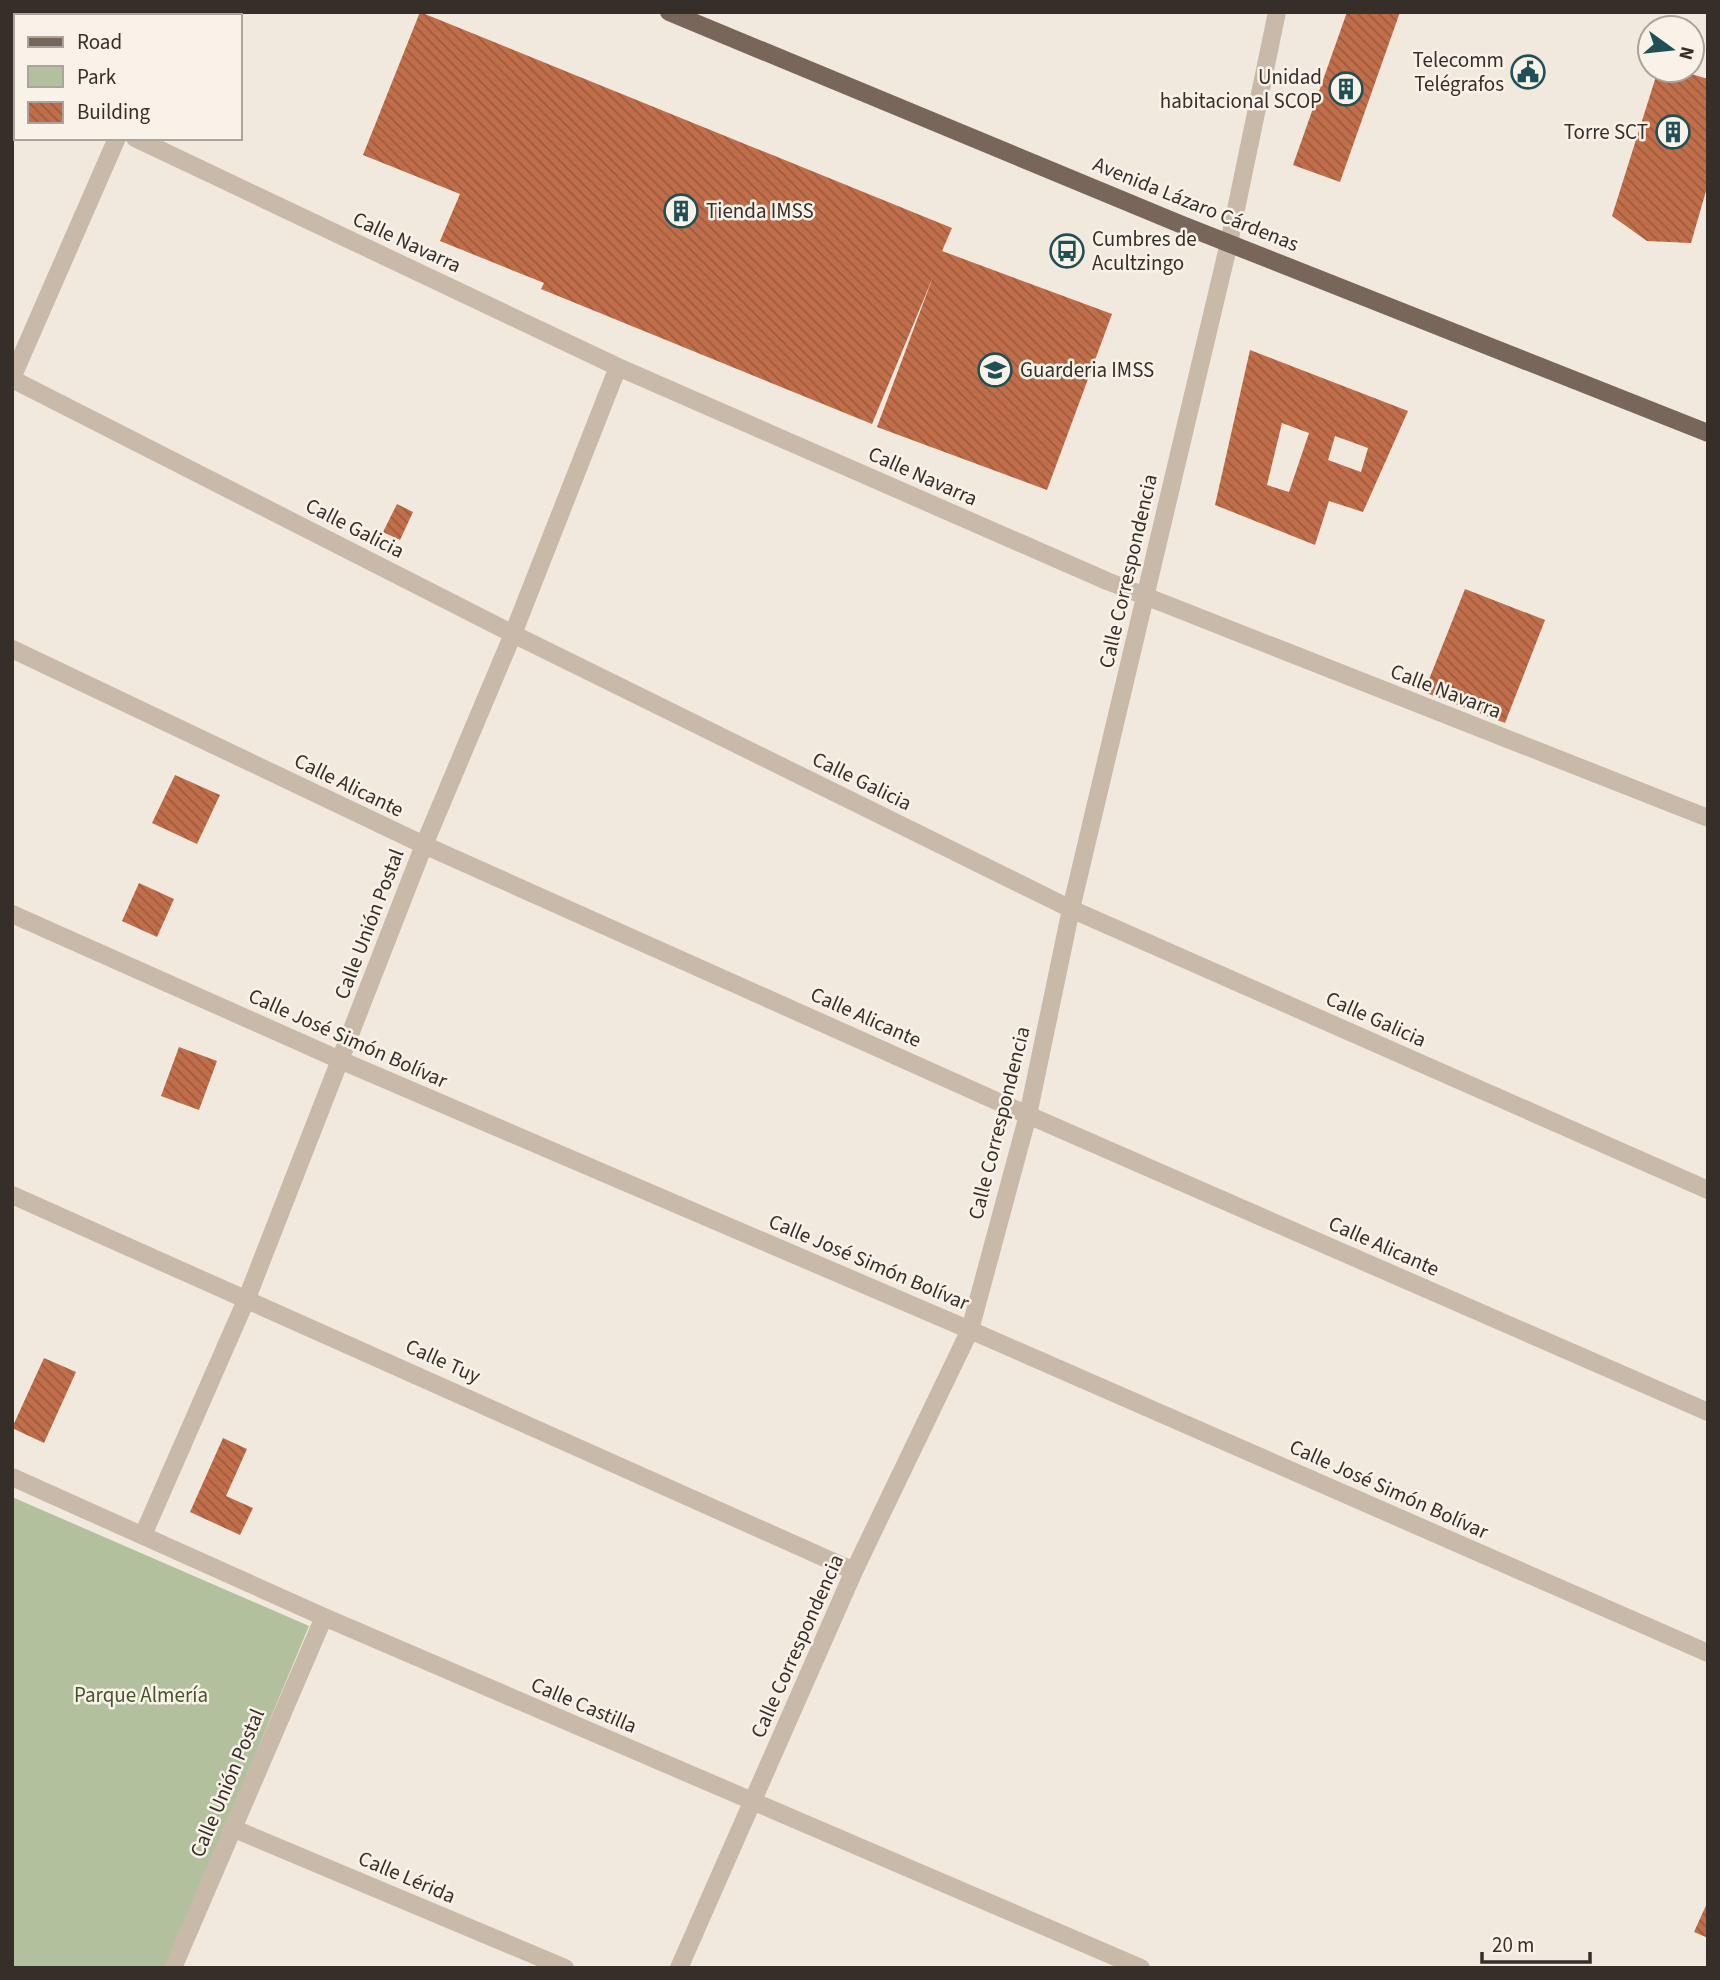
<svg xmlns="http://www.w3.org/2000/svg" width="1720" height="1980" font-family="'Source Sans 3',sans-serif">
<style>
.green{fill:#b2c09d}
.building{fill:url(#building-back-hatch);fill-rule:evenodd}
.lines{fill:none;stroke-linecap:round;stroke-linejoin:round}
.minor{stroke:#c9b9a9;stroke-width:18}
.major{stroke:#78665a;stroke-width:18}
.labels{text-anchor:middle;stroke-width:5;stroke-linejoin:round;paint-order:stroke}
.poi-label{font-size:21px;fill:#362e29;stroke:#f9f2e9;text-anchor:end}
.street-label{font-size:21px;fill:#362e29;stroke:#f9f2e9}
.park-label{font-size:21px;fill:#44542d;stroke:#f9f2e9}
</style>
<defs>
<pattern id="building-back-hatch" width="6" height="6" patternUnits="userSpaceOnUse" patternTransform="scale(1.75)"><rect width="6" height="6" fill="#c16e4b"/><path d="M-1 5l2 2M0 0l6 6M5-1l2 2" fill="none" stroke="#9e5b3e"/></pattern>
</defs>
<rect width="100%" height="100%" fill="#f1e9dd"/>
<path class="green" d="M12 1497 309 1626 166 1968H12Z"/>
<path class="building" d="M12 12 24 16H16V99L12 107Z
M420 12 952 228 942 251 1112 314 1047 490 877 427 933 277 872 424 541 289 544 283 440 241 460 194 363 155Z
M1347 12H1400L1340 182 1293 165Z
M1658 70H1678L1708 79V184L1691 243 1647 241 1612 216Z
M1250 350 1408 411 1363 512 1329 501 1315 545 1215 505ZM1282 423 1309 433 1289 492 1267 485ZM1335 436 1368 448 1361 472 1328 460Z
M397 504 413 512 400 540 383 532Z
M1465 589 1545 620 1505 723 1424 692Z
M175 775 220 795 197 844 152 823Z
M139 883 174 899 157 937 122 921Z
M179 1047 217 1061 199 1110 161 1096Z
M44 1358 76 1372 44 1443 12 1428Z
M223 1438 247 1449 226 1496 253 1508 240 1535 190 1512Z
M1708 1901V1938L1694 1932Z"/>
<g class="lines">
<path class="minor" d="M169 16 170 12
M135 138 618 367 1107 581 1708 818
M12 378 117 138
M12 379 513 634 1071 909 1708 1190
M12 649 424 845 1028 1115 1708 1412
M12 914 340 1060 970 1330 1708 1653
M12 1195 854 1571
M12 1477 324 1617 1141 1968
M143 1535 247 1298 424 845 513 634 618 367
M232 1828 565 1968
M173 1968 324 1617
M679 1968 854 1571 970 1330 1028 1115 1071 909 1229 243 1277 12"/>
<path class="major" d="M669 12 1180 224 1708 433"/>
</g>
<defs>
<symbol id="civic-ring" viewBox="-11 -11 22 22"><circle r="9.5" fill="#f9f2e9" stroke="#205056" stroke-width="1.5"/><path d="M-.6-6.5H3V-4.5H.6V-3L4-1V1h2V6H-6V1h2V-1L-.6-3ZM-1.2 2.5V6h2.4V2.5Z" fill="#205056"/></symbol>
<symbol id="building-ring" viewBox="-11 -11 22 22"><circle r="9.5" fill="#f9f2e9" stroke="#205056" stroke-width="1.5"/><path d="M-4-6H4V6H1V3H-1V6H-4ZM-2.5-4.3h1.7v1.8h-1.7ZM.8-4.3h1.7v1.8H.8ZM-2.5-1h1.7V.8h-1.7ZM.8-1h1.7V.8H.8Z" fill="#205056"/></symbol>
<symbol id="bus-ring" viewBox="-11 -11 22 22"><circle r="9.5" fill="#f9f2e9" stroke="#205056" stroke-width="1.5"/><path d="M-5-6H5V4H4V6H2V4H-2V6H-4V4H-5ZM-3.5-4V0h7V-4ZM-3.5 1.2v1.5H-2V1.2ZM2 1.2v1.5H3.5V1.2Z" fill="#205056"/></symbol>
<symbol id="school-ring" viewBox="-11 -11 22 22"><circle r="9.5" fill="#f9f2e9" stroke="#205056" stroke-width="1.5"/><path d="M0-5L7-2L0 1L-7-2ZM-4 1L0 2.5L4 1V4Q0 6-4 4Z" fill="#205056"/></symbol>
</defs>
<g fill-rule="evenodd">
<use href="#civic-ring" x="1509" y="53" width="38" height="38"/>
<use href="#building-ring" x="1327" y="70" width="38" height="38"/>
<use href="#building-ring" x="1654" y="113" width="38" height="38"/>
<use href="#building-ring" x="662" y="192" width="38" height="38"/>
<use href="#bus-ring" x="1048" y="232" width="38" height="38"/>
<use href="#school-ring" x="976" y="351" width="38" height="38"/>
</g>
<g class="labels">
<g class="poi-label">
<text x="1504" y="67">Telecomm<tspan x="1504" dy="24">Telégrafos</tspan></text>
<text x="1322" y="84">Unidad<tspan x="1322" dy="24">habitacional SCOP</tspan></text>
<text x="1648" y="139">Torre SCT</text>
<text x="706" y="218" text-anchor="start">Tienda IMSS</text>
<text x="1092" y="246" text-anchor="start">Cumbres de<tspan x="1092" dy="24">Acultzingo</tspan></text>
<text x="1020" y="377" text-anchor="start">Guarderia IMSS</text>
</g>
<g class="street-label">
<text transform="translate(1196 204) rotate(22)" y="7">Avenida Lázaro Cárdenas</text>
<text transform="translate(407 242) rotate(25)" y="7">Calle Navarra</text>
<text transform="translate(923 476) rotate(24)" y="7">Calle Navarra</text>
<text transform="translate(355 528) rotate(27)" y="7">Calle Galicia</text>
<text transform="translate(1128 571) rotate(-77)" y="7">Calle Correspondencia</text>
<text transform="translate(1446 691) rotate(21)" y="7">Calle Navarra</text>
<text transform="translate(862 781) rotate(26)" y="7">Calle Galicia</text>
<text transform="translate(349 785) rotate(26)" y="7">Calle Alicante</text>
<text transform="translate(369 924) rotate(-69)" y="7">Calle Unión Postal</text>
<text transform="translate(866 1017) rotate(24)" y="7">Calle Alicante</text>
<text transform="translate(1376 1019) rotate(24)" y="7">Calle Galicia</text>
<text transform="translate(348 1038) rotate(24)" y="7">Calle José Simón Bolívar</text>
<text transform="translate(999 1123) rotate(-76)" y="7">Calle Correspondencia</text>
<text transform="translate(1384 1246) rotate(24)" y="7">Calle Alicante</text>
<text transform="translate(869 1262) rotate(23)" y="7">Calle José Simón Bolívar</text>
<text transform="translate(443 1361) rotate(24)" y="7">Calle Tuy</text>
<text transform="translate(1389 1489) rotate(24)" y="7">Calle José Simón Bolívar</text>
<text transform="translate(797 1646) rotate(-66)" y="7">Calle Correspondencia</text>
<text transform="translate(584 1705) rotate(23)" y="7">Calle Castilla</text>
<text transform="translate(227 1783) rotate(-67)" y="7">Calle Unión Postal</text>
<text transform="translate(407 1877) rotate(23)" y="7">Calle Lérida</text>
</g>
<g class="park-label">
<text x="141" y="1702">Parque Almería</text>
</g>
</g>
<rect width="1720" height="1980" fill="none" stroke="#362e29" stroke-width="28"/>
<rect x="14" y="14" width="228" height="126" fill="#f9f2e9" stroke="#aba49c" stroke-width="2"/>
<rect x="28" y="37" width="35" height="10" fill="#78665a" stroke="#aba49c" stroke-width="2"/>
<text x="77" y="49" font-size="21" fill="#362e29">Road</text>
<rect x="28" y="66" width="35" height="21" fill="#b2c09d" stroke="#aba49c" stroke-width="2"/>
<text x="77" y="84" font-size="21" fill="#362e29">Park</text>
<rect x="28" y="102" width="35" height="21" fill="url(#building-back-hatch)" stroke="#aba49c" stroke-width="2"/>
<text x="77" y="119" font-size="21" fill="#362e29">Building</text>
<g transform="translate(1671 49) rotate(105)"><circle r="33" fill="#f9f2e9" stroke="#aba49c" stroke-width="2"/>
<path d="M0-5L12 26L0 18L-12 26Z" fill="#205056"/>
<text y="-10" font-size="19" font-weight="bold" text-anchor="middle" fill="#362e29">N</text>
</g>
<path d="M1482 1952v10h108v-10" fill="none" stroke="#362e29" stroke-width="3.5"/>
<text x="1492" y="1952" font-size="21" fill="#362e29" stroke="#f9f2e9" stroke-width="5" paint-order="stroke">20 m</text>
</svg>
